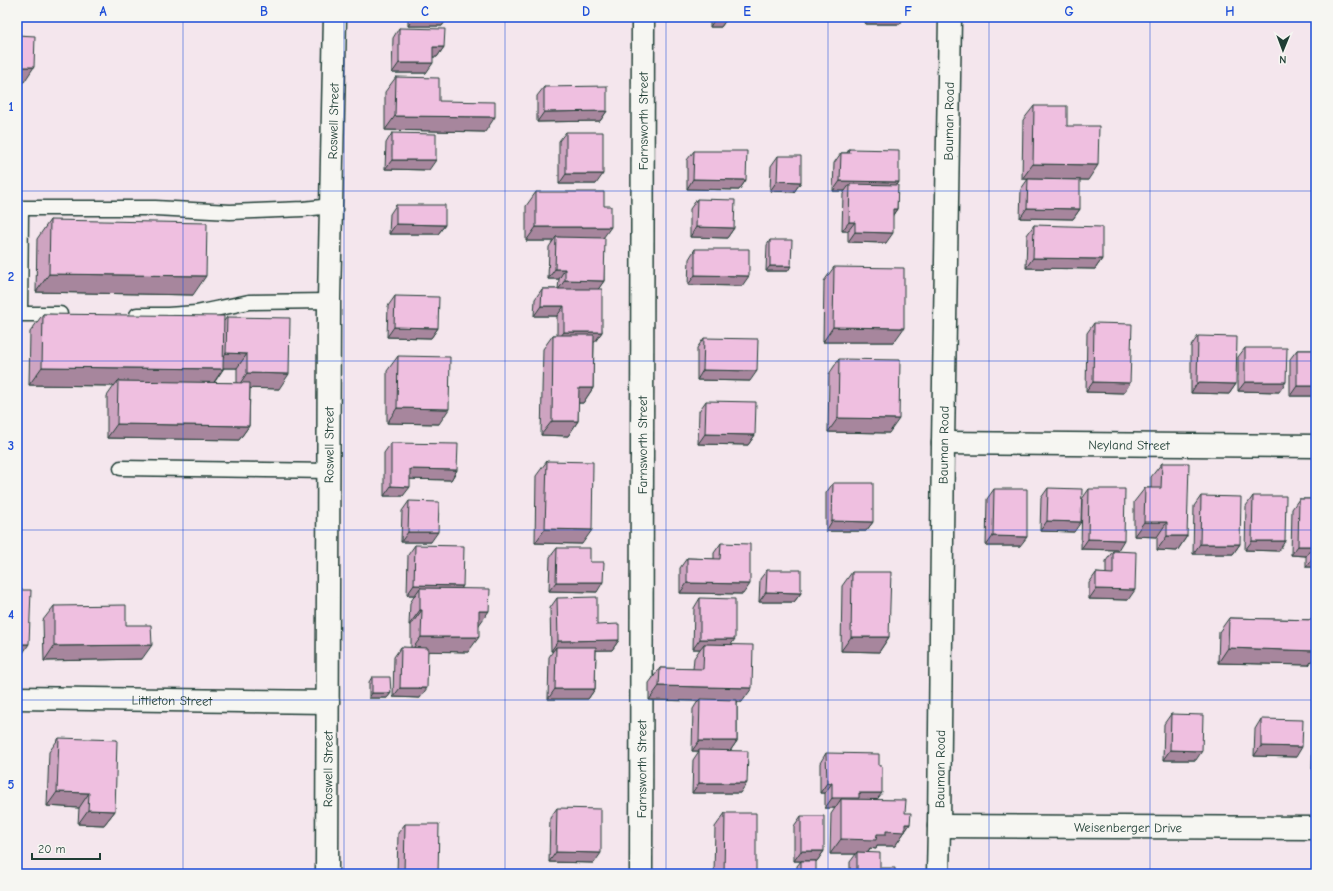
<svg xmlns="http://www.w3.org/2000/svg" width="1333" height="891" font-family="'Comic Neue',sans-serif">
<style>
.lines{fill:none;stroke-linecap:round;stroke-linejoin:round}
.service-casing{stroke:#1f3d34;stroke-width:17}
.minor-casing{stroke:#1f3d34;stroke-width:25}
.service{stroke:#f6f6f2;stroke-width:14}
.minor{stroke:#f6f6f2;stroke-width:22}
.wall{fill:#cea4c1;stroke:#1f3d34;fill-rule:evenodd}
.shaded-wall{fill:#a7869d;stroke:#1f3d34}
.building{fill:#efbfe0;stroke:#1f3d34}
.grid{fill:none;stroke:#1d4ed8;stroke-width:1;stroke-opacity:0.55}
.labels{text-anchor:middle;stroke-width:3.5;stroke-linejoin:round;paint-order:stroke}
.street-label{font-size:13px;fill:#1f3d34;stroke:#f6f6f2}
.neatline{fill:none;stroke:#1d4ed8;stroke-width:1.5}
.grid-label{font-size:13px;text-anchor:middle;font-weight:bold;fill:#1d4ed8}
</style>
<rect width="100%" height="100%" fill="#f4e6ed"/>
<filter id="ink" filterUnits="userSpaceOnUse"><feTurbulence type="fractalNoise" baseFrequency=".025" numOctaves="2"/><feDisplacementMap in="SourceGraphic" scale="8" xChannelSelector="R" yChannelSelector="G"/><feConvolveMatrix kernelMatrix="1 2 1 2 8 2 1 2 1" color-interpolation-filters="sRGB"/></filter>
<g filter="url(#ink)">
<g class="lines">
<defs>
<path id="service" d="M60 314H20L21 208H155L230 212 303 209 332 206
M137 315H168L196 313 249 302 329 301
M121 468 329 471"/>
<g id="minor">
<path id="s1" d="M943 443 1316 446"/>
<path id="s2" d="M17 698 328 702"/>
<path id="s3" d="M939 826 1316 828"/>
<path id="s4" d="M327 874 329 301 335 17"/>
<path id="s5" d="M641 874 643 17"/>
<path id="s6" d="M938 874 939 826 943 443 950 17"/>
</g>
</defs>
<use href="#service" class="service-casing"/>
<use href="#minor" class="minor-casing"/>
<use href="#service" class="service"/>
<use href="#minor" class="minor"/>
</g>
<path class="wall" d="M408 17H448L442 26H408Z
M710 17H728L721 27H710Z
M865 17H904L900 24H865Z
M399 28 444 47 437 57H433L426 73H392L393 38Z
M396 77 439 101 485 132 385 130V92Z
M544 87 607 111 600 121 537 122V96Z
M1034 106 1067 126 1088 180 1022 179 1023 120Z
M566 132 596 184H559V141Z
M392 133 429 170 385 169 386 143Z
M849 149 899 182 897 185V209L893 215 886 243 848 242V231H842L843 194 845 191H833L834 163 841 153H847Z
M694 151 746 180 739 190 687 189V160Z
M778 156 801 182 794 192 770 191 771 166Z
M1028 179 1080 209 1073 219 1020 218 1021 189Z
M536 192 603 238 604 281 598 289 602 332 594 342 593 388 583 403H578V421L568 436 541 435 543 349 553 335H557V316H534L535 299 542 289H558L559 279H548L549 247 553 241H526V206Z
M697 199 734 228 727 238 690 237V209Z
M396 205 445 225 438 234H389L390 214Z
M50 220 193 295 36 292 37 239Z
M1034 225 1102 259 1095 269 1026 268 1027 235Z
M770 240 788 271H766L767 245Z
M695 249 742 286 688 285 689 259Z
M834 267 894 342H823L824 281Z
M395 296 438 328 431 338 387 337 388 306Z
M43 314 224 321 227 317 279 389 250 388 249 426 239 440 107 438V396L114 386 29 385 30 332ZM224 368H237V383H214Z
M1094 323 1124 393 1086 392 1087 333Z
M1198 336 1236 384 1229 394 1191 393V346Z
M704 338 750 381 697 380V348Z
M1245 348 1279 392 1238 391V357Z
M1297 350H1316V396H1290V359Z
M398 356 439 424 387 423V371Z
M839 359 889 433 828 432 829 374Z
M706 401 755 435 748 445 698 444 699 411Z
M391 443 457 470 451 480 410 479 403 496H384V453Z
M547 461 582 544 535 543 536 476Z
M1162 463 1187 536 1177 551 1157 550V537L1134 536V502L1145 488H1151V477Z
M833 483 873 522 866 531H826V493Z
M1048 488 1074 532 1040 531 1041 498Z
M994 489 1020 546H986L987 499Z
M1089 489 1118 550 1081 549 1082 499Z
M1201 496 1240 544 1233 554H1193L1194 506Z
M1253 496 1279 551 1245 550 1246 506Z
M1299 499H1316V567H1306V556L1291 555 1292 509Z
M409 501 431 542H401L402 511Z
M721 543 743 594 680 593V568L687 558 714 559V553Z
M415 545 462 588 479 625 468 652 428 651 420 698 393 697 394 657 401 647 411 648V625H409L410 603 415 595H407L408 555Z
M557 548 590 562 597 592 549 591 550 557Z
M1113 551 1128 600 1089 599V583L1096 573 1106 574V561Z
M767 570 801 593 794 602H759L760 579Z
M852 572 889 637 879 652 841 651 842 586Z
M557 598 619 640 612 650H596L595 689 588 699H548L549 657 553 651H551L550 608Z
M700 598 731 644 742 702H737V741L730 751 740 793H692L693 760 699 751H692L693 709 698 701 649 700V683L660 668 693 669 694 658 700 649H693L694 608Z
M54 606 126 625 142 659 44 661 43 620Z
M1229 618 1316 620V654L1309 665 1218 663 1219 632Z
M372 677 391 693 387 698H369V682Z
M1171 714 1196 760H1163L1164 724Z
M1261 719 1296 757 1254 756 1255 729Z
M1316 724V769H1312L1313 729Z
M59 738 115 811 104 825 78 824 79 808 47 806 49 752Z
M826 753 877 800 905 813 910 824 895 846H877L876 849 870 848 868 853 880 868 895 874H850V862L856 854H830L831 814 835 808H825V793H820V763Z
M557 808 594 863 549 862 550 818Z
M725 813 756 874H714L715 827Z
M801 816 824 851 817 861H794V826Z
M405 824 438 874H397L398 833Z
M801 861 816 874H797V866Z"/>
<path class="shaded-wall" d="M414 17H448L442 26H408Z
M716 17H728L721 27H710Z
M870 17H904L900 24H865Z
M433 47H444L437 57H426Z
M399 63H433L426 73H392Z
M17 67H34L24 82H17Z
M607 111 600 121 537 122 544 112Z
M395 116 495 117 485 132 385 130Z
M392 160H436L429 170 385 169Z
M1033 164 1098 165 1088 180 1022 179Z
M566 174H603L596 184H559Z
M693 179 746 180 739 190 687 189Z
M777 181 801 182 794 192 770 191Z
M840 181 899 182 892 192 850 184 845 191H833Z
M1027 208 1080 209 1073 219 1020 218Z
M893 209H897L890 219Z
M849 222H855L848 231H842Z
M396 224 445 225 438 234H389Z
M536 227H611L601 241 556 237 553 241H526Z
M696 227 734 228 727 238 690 237Z
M855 232 893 233 886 243 848 242Z
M1033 258 1102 259 1095 269 1026 268Z
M770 266H791L788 271H766Z
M555 269H565L559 279H548Z
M49 274 206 276 193 295 36 292Z
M695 275 749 276 742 286 688 285Z
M565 280 604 281 597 291 558 290Z
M541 306H564L557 316H534Z
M394 327 438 328 431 338 387 337Z
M833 327 904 328 894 342H823Z
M564 332H602L595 342 557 341Z
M226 353 247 354 237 368H216Z
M42 367 223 369 210 388 118 381 114 386 29 385Z
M703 370 757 371 750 381 697 380Z
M247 373 289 374 279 389 237 388Z
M1093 382 1130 383 1124 393 1086 392Z
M1245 382H1286L1279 392 1238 391Z
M1197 383 1236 384 1229 394 1191 393Z
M1297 386H1316V396H1290Z
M579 388H593L583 403H568Z
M397 408 449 409 439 424 387 423Z
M838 418 899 419 889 433 828 432Z
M552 421H578L568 436 541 435Z
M117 424 249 426 239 440 107 438Z
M705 434 755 435 748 445 698 444Z
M410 469 457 470 451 480 403 479Z
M391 486 410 487 403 496H384Z
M832 521 873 522 866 531H826Z
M1047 521 1081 522 1074 532 1040 531Z
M1144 522H1167L1157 537 1134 536Z
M545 529 592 530 582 544 535 543Z
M408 532H438L431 542H401Z
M993 536 1027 537 1020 546H986Z
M1167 536H1187L1177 551 1157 550Z
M1088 539 1124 540 1118 550 1081 549Z
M1252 541H1285L1279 551 1245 550Z
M1200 544H1240L1233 554H1193Z
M1298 546H1313L1306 556 1291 555Z
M1313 557H1316V567H1306Z
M556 582H603L597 592 549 591Z
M687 583 750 584 743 594 680 593Z
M414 585 463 586 456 596 420 588 415 595H407Z
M1096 589 1135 590 1128 600 1089 599Z
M766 592 801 593 794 602H759Z
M420 610H422L411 625H409Z
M479 611H489L479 625H469Z
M421 637H479L468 652 411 651Z
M851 637H889L879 652 841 651Z
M700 639H735L728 649 704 644 700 649H693Z
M619 640 612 650 556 651V647L553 651H551L558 641Z
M17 644H29L19 659H17Z
M152 645 142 659 44 661 54 646Z
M1228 648 1316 651V654L1309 665 1218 663Z
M659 686 752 688 742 702 700 701V699L698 701 649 700Z
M400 688H427L420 698 393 697Z
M555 689H595L588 699H548Z
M372 693H391L387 698H369Z
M699 741H737L730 751H692Z
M1261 746 1302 747 1296 757 1254 756Z
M1170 750 1202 751 1196 760H1163Z
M1316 764V769H1312Z
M699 783H747L740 793H692Z
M827 783H832L825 793H820Z
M57 792 89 793 79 808 47 806Z
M859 793H882L875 802 841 799 835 808H825L832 798Z
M88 810 115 811 104 825 78 824Z
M905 824H910L895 846H877L876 849 870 848 866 854 857 852 856 854H830L841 839 877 834 886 831Z
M801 851H824L817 861H794Z
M556 852 601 853 594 863 549 862Z"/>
<path class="building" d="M399 28 445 29 444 47H433V63H399Z
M17 35 35 36 34 67H17Z
M396 77 439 78V101L495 102V117L395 116Z
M607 86V111L544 112V87Z
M1034 106H1067V126H1099L1098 165 1033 164Z
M566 132H603V174H566Z
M392 133 436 134V160H392Z
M849 149 899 150V182L840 181 841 153H850Z
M694 151H747L746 180 693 179Z
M778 156H801V182L777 181Z
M1028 179 1080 180V209L1027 208Z
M850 184 898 185 897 209H893V233L855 232V222H849Z
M536 192H604V206H611V227H536Z
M697 199 735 200 734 228 696 227Z
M396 205H445V225L396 224Z
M50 220 207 223 206 276 49 274Z
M1034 225 1102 227V259L1033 258Z
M556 237 605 238 604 281 565 280V269H555Z
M770 240H792L791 266H770Z
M695 249H749V276L695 275Z
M834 267 904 268V328L833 327Z
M542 289H602V332H564V306H541Z
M395 296 439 297 438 328 394 327Z
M43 314 224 316 223 369 42 367Z
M227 317 290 318 289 374 247 373V354L226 353Z
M1094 323 1132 324 1130 383 1093 382Z
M553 335H594L593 388H579L578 421H552Z
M1198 336 1237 337 1236 384 1197 383Z
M704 338 758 339 757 371 703 370Z
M1245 348H1287L1286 382H1245Z
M1297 350H1316V386H1297Z
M398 356 450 357 449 409 397 408Z
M839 359 900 360 899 419 838 418Z
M118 381 250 383 249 426 117 424Z
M706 401 756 402 755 435 705 434Z
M391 443 458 444 457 470 410 469V487L391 486Z
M547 461 593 462 592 530 545 529Z
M1162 463H1189L1187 536H1167V522H1144L1145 488H1161Z
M833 483H873V522L832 521Z
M1048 488 1082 489 1081 522 1047 521Z
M994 489H1027V537L993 536Z
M1089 489H1125L1124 540 1088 539Z
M1201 496 1241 497 1240 544H1200Z
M1253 496H1286L1285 541H1252Z
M1299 499H1316V557H1313V546H1298Z
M409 501 439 502 438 532H408Z
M721 543 750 544V584L687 583V558L720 559Z
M415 545 464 546 463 586 414 585Z
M557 548H590V562H604L603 582H556Z
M1113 551 1136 552 1135 590 1096 589V573L1113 574Z
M767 570H801V593L766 592Z
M852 572H891L889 637H851Z
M420 588 490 589 489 611H479V637H421L422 610H420Z
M17 590H31L29 644H17Z
M597 597V625L619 624V640L558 641 557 598Z
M700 598 735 599V639H700Z
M126 605V625H151L152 645 54 646V606Z
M1229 618 1316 620V651L1228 648Z
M704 644 753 645 752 688 659 686 660 668 703 669Z
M401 647 428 648 427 688H400Z
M556 647H596L595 689H555Z
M372 677H390L391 693H372Z
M700 699 737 700V741H699Z
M1171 714 1203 715 1202 751 1170 750Z
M1261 719 1303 720 1302 747 1261 746Z
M59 738 117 740 115 811 88 810 89 793 57 792Z
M699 750 748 751 747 783H699Z
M826 753 879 754V766H882V793H859V798H832V783H827Z
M841 799 906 800 905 813H911L910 824H905V832L886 831V834H877L876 840 841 839Z
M557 808 601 809V853L556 852Z
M725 813H756V874H724Z
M801 816H824V851H801Z
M405 824H439L438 874H404Z
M857 852 880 853V868H895V874H857Z
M801 861H816V874H801Z"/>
</g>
<path class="grid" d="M183 17V874M344 17V874M505 17V874M666 17V874M828 17V874M989 17V874M1150 17V874M17 191H1316M17 361H1316M17 530H1316M17 700H1316"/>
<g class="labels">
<g class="street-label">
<text dy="5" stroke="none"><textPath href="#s4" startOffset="753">Roswell Street</textPath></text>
<text dy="5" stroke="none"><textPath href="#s5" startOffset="753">Farnsworth Street</textPath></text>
<text dy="5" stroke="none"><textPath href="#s6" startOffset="753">Bauman Road</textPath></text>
<text dy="5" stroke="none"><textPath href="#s4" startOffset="429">Roswell Street</textPath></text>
<text dy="5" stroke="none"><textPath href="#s5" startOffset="429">Farnsworth Street</textPath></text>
<text dy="5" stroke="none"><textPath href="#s6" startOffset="429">Bauman Road</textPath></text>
<text dy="5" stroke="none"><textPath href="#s1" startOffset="186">Neyland Street</textPath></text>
<text dy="5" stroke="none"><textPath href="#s2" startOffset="155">Littleton Street</textPath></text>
<text dy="5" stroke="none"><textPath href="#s4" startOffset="105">Roswell Street</textPath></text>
<text dy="5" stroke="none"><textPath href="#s5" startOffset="105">Farnsworth Street</textPath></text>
<text dy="5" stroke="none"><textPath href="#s6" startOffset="105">Bauman Road</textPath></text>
<text dy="5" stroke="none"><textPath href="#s3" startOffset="189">Weisenberger Drive</textPath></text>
</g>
</g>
<rect width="1333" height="891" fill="none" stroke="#f6f6f2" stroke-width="44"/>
<g transform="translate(1283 50) rotate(181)" stroke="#f6f6f2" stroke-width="3" paint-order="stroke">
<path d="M0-3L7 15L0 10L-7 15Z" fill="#1f3d34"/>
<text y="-6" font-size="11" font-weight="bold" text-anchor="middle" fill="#1f3d34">N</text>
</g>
<path d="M32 853v6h68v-6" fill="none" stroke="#1f3d34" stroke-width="2"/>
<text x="38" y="853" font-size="12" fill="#1f3d34" stroke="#f6f6f2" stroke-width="3" paint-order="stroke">20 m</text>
<rect x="22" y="22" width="1289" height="847" class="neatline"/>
<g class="grid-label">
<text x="103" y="16">A</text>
<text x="264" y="16">B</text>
<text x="425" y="16">C</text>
<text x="586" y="16">D</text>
<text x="747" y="16">E</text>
<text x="908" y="16">F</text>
<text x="1069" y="16">G</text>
<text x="1230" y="16">H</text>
<text x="11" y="111">1</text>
<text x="11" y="281">2</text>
<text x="11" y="450">3</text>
<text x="11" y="619">4</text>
<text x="11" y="789">5</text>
</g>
</svg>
